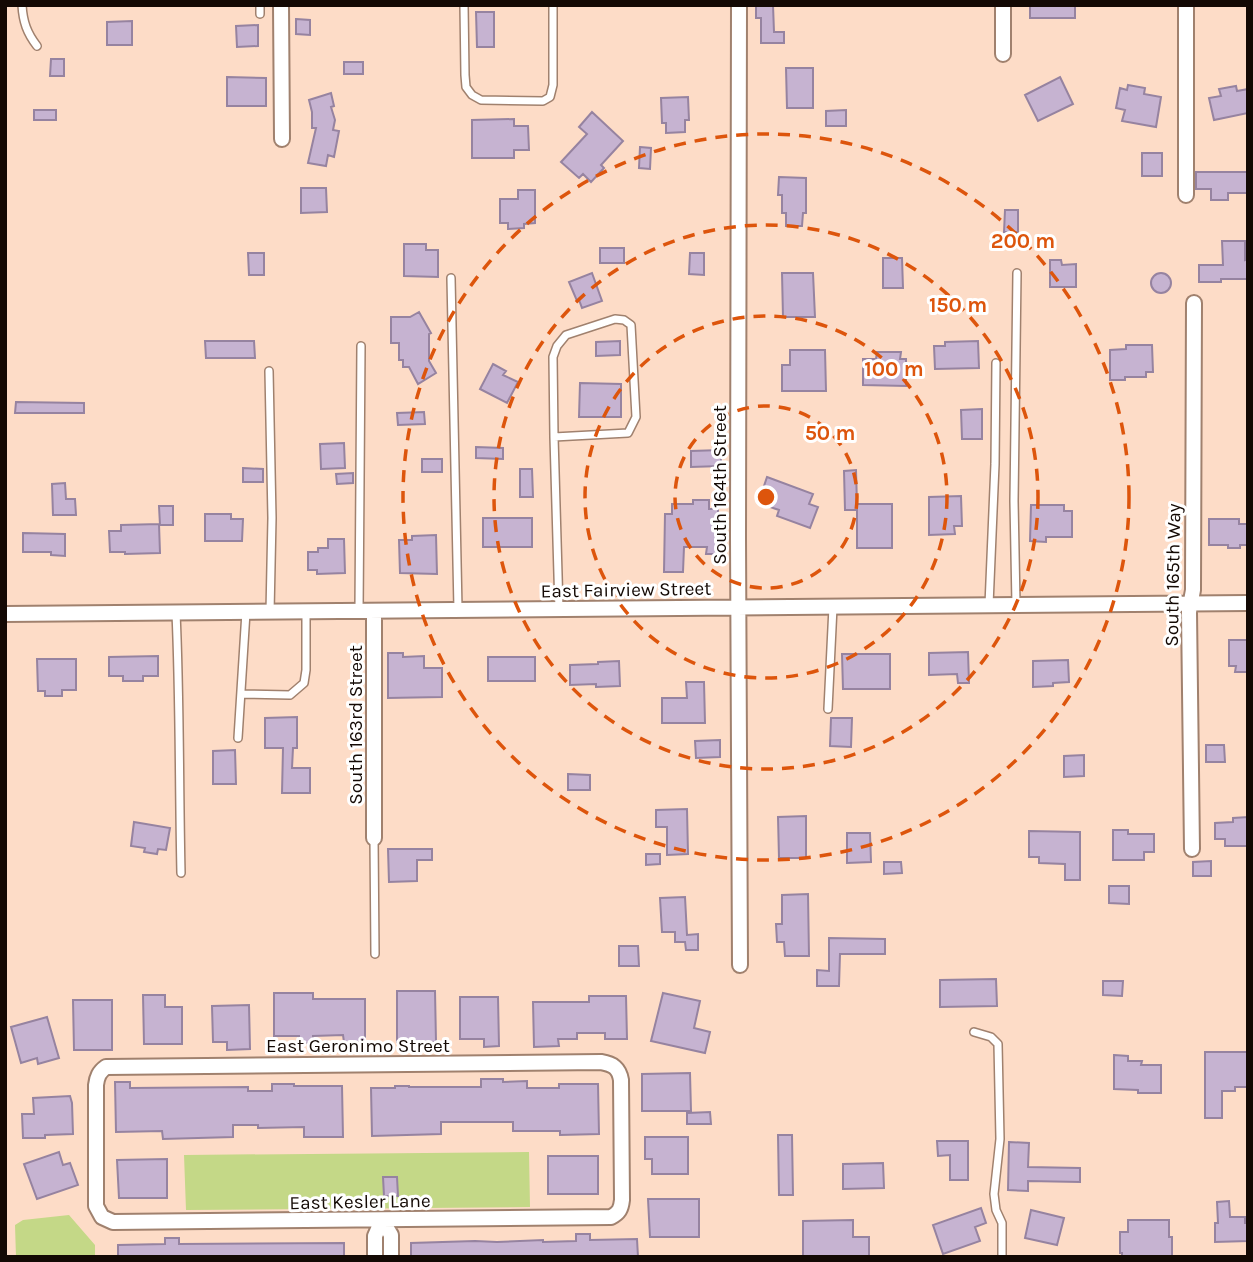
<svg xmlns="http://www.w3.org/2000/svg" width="1253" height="1262" font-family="Karla,sans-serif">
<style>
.green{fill:#c4d887}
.building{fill:#c6b3d1;stroke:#9683a0;stroke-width:2}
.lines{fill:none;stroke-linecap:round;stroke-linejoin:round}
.service-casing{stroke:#a0816e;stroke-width:10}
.minor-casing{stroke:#a0816e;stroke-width:18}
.service{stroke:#fff;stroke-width:7}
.minor{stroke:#fff;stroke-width:14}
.ring{fill:none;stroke:#dd550c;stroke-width:3.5;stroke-dasharray:12 9}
.labels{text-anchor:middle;stroke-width:6;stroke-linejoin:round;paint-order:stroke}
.street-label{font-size:19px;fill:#130904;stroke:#fff}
.centre{fill:#dd550c;stroke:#fff;stroke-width:3.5}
.ring-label{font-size:21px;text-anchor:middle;font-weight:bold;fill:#dd550c;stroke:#fff;stroke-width:6;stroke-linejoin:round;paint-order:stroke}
</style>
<rect width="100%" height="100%" fill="#fddcc7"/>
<path class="green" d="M529 1152 530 1207 186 1210 184 1155Z
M69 1215 95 1245V1257H16L15 1225 23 1220Z"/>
<path class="building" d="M756 5H773L774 32H784V43H761V18H756Z
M1030 5H1075V18H1030Z
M476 12H494V47H477Z
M296 19 310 20V35L296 34Z
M132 21V45H107V22Z
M258 25V46L237 47 236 26Z
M51 59H64V76H50Z
M344 62H363V74H344Z
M786 68H813V108H787Z
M227 77 266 78V106H227Z
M1060 77 1073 104 1038 121 1025 95Z
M1128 85 1145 88 1144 94 1161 97 1156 127 1122 121 1125 110 1116 108 1120 88 1127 90Z
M1236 86 1237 91 1248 89V113L1214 120 1209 98 1221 96 1219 89Z
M331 93 334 106 331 107 335 120 333 130 339 131 334 157 328 155 326 166 308 163 316 128H312V112L309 100Z
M688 97 689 120H685V132L666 133V123H662L661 98Z
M34 110H56V120H34Z
M846 110V126H826V111Z
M592 112 623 141 601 165 604 168 591 182 583 174 579 178 561 162 587 134 579 127Z
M514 119V126H528L529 150H514V158H472V120Z
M640 147 651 148 650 169 639 168Z
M1142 153H1162V176H1142Z
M1196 172H1248V193H1228V200H1211V189H1196Z
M779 177 806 178V213H803L802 226H786V213H782V195H778Z
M301 188H326L327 212 301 213Z
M518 190H535V223L524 224V228L508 229V223H500V199H518Z
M1005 210H1018V232H1004Z
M1222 241H1245V260L1248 259V279H1221V282H1199V265H1223Z
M404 244H426V250H438V277L404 276Z
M600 248H624V263H600Z
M248 253H264V275H249Z
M690 253H704V275L689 274Z
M883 258H902L903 288H883Z
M1050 260H1061L1062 265 1076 264V287H1050Z
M592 273 602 301 582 308 579 300 577 301 569 282Z
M782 273H813L815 317H783Z
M1151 283a10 10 0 1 1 20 0a10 10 0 1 1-20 0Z
M419 312 431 333 429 334V361L436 373 418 384 409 367H403V360H399V343H391V317H410Z
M205 341H254L255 358H206Z
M620 341V355L596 356V342Z
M978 341 979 368 935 369 934 346H945V342Z
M1126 345H1152L1153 372H1146V377H1125V380H1110V350L1126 349Z
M790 350H825L826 391H782V365H790Z
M877 352H901L900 359H906V386L863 385V359H876Z
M493 364 506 371 503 375 518 382 507 403 480 389Z
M580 383 621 384V417H579Z
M16 402 84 403V413H15Z
M982 409V439H962L961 410Z
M424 412 425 424 398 425 397 413Z
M344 443 345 468 321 469 320 444Z
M476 447 503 448V459L476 458Z
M721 450V466L691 467V451Z
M422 459H442V472H422Z
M243 468 263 469V482H243Z
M520 469H532L533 497H520Z
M856 470 857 504H892V548H857V510H845L844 471Z
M353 473V483L337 484 336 474Z
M767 477 813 494 809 504 818 507 810 528 777 516 779 510 767 506 772 493 763 489Z
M65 483 66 499H75L76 515H53L52 484Z
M961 496 962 526H954L955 534 929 535V497Z
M693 500H709V509H718V554H706L707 547H684L683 572H664L665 514H672V504H693Z
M1031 505H1064V511H1072V537H1046V542L1030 541Z
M159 506H173V525H160Z
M205 514H231V519H243L242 541H205Z
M483 518H532V547H483Z
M1209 519H1239V524H1248V545H1240V548H1228V545H1209Z
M159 524 160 553 125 554V552H110L109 531H121V525Z
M23 533 65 534V556L51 555V552H23Z
M436 535 437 574 400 573 399 540H412V536Z
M328 539H344L345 573 317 574V570H308V552H318V548H328Z
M1229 640H1248V672H1235L1236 666H1229Z
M968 652 969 683H958L957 674 929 675V653Z
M388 653H403V657L424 656V668H442V697L388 698Z
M842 654H890V689H843Z
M158 656V676H143V681H123V676H109V657Z
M488 657H535V681H488Z
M37 659H76V690H62V696H45V691H38Z
M1068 660 1069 682 1053 683V686L1033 687V661Z
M619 661 620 686 596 687V684L570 685V665L598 664V662Z
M686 682H704L705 723H662V698H687Z
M297 717V748H293L292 768H310V793H282L283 748H265V718Z
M831 718H852L851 747 830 746Z
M720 740V757L696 758 695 741Z
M1206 745H1224L1225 762H1206Z
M235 750 236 784H213V751Z
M1084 755V776L1064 777V756Z
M568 774 590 775V790H568Z
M687 809 688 854 667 855V827H656V810Z
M806 816V858H779L778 817Z
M1248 817V846H1225V839H1215V823L1233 822V818Z
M134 822 170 828 166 850 158 849 157 854 144 852 145 848 131 846Z
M1113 830H1128V834H1154V852H1144V860H1113Z
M1029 831 1080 832V880H1065V864L1039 863V857H1029Z
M847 833H870L871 862 847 863Z
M388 849H432V860H417V881L389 882Z
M646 854H660V864L646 865Z
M1211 861V876H1193V862Z
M884 862H901L902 873 884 874Z
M1109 886H1129V904L1109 903Z
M808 894 809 956H785L784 942H777L776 924H782V895Z
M685 897 687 935 698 934V950H686L685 942H675V932H662L660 898Z
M829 938 885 939V954H840L839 986H817V970L829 971Z
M619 946H638L639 966H619Z
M996 979 997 1006 940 1007V980Z
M1103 981H1123L1122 996 1103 995Z
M397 991H435L436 1042H397Z
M274 993H313V999H365V1042H344L343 1035 313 1036V1043H299V1036H274Z
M663 993 700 1001 694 1028 710 1032 705 1053 651 1041Z
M143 995H165V1007H182V1044H144Z
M589 996H626L627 1039H605V1033H577V1039H558L559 1046 534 1047 533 1002H589Z
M460 997H498L499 1046 484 1047V1039H460Z
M73 1000H112V1050H74Z
M249 1005 250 1049 227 1050V1042H213L212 1006Z
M47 1017 59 1058 38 1064 37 1058 21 1063 11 1027Z
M1205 1052H1248V1087H1235V1091H1222V1118H1205Z
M1114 1055 1128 1056V1061H1142L1141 1065H1161V1093H1138V1090L1114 1089Z
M690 1073 691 1111H642V1074Z
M481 1079H503V1082L527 1081V1088H559V1084H598L599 1134 560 1135V1131H513V1122H441V1134L372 1136 371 1088H395V1086H409V1087H481Z
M115 1082H130V1088L248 1087V1091H272V1084H294V1086H342L343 1137H304V1127L258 1128V1125H233V1137L163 1139 162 1131 116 1132Z
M70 1096 72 1103 73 1134 45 1135V1138H23L22 1114H34L33 1098Z
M710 1112 711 1124H687V1113Z
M778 1135H792L793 1195H779Z
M645 1137H688V1174H652V1159H645Z
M937 1141H968V1180H950V1155L938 1156Z
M1009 1142 1029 1143 1028 1167 1080 1168V1182L1028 1181V1191L1008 1190Z
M59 1152 63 1165 70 1163 78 1185 37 1199 24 1164Z
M548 1156H598V1194H548Z
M167 1159V1198H119L117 1160Z
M883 1163 884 1188 843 1189V1164Z
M383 1177H397L398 1196H384Z
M648 1199H699V1237H650Z
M1229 1201 1230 1217H1245V1223H1248V1241L1215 1242V1223H1218L1217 1202Z
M981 1208 986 1223 975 1227 980 1241 943 1254 933 1225Z
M1031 1210 1064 1218 1057 1245 1025 1238Z
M853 1220V1237H869V1257H803V1221Z
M1128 1220H1169V1237H1172V1257H1122V1253H1120V1232H1128Z
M576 1234H590V1240L637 1239 638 1257H411V1243L475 1241 497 1242 543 1240V1242L576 1241Z
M165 1238H179V1244L344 1243V1257H118V1245L165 1244Z"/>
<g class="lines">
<defs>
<path id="service" d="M22 5C23 22 27 33 37 46
M260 5V14
M464 5 465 75 466 87 472 95 481 100 543 101 550 97 553 85V5
M451 278 458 609
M269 371 272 518 270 612
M554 437 553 357 557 346 566 335 615 319 624 320 631 325 636 417 628 433 554 437 559 609
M1016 604 1014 501 1017 273
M989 605 995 464 996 363
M359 611 361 346
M176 613C180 699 179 786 181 873
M241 694 290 695 304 683 306 670V612
M828 709 833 607
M238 738 246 612
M374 838 375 954
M974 1032 991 1037 998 1044 1000 1139 994 1194 996 1210 1002 1223V1257"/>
<path id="minor" d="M281 5 282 139
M739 5 738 538 740 965
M1003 5V54
M1186 5V195
M374 611V838
M5 614 1248 603
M1192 849 1189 612 1193 590 1194 303
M601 1062C613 1064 619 1068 621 1080L622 1200C621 1209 619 1213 611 1217L113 1222 102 1217 96 1206V1085C97 1077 99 1072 106 1067Z
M382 1220 391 1235V1257
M375 1257V1236L382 1220"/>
</defs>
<use href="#service" class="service-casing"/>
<use href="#minor" class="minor-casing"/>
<use href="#service" class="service"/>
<use href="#minor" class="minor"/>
</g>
<g class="ring">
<circle cx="766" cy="497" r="91"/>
<circle cx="766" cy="497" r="181"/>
<circle cx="766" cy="497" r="272"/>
<circle cx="766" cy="497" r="363"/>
</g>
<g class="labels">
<g class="street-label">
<text transform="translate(719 485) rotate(-90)" y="7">South 164th Street</text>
<text transform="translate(1172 575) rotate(-89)" y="7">South 165th Way</text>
<text transform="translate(626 589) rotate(-1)" y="7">East Fairview Street</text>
<text transform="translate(355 725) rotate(-90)" y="7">South 163rd Street</text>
<text x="358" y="1052">East Geronimo Street</text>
<text transform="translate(360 1201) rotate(-1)" y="7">East Kesler Lane</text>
</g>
</g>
<circle cx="766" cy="497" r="10" class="centre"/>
<g class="ring-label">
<text x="1023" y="248">200 m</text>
<text x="958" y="312">150 m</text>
<text x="894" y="376">100 m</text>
<text x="830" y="440">50 m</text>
</g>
<rect width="1253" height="1262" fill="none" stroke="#130904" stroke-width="14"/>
</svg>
